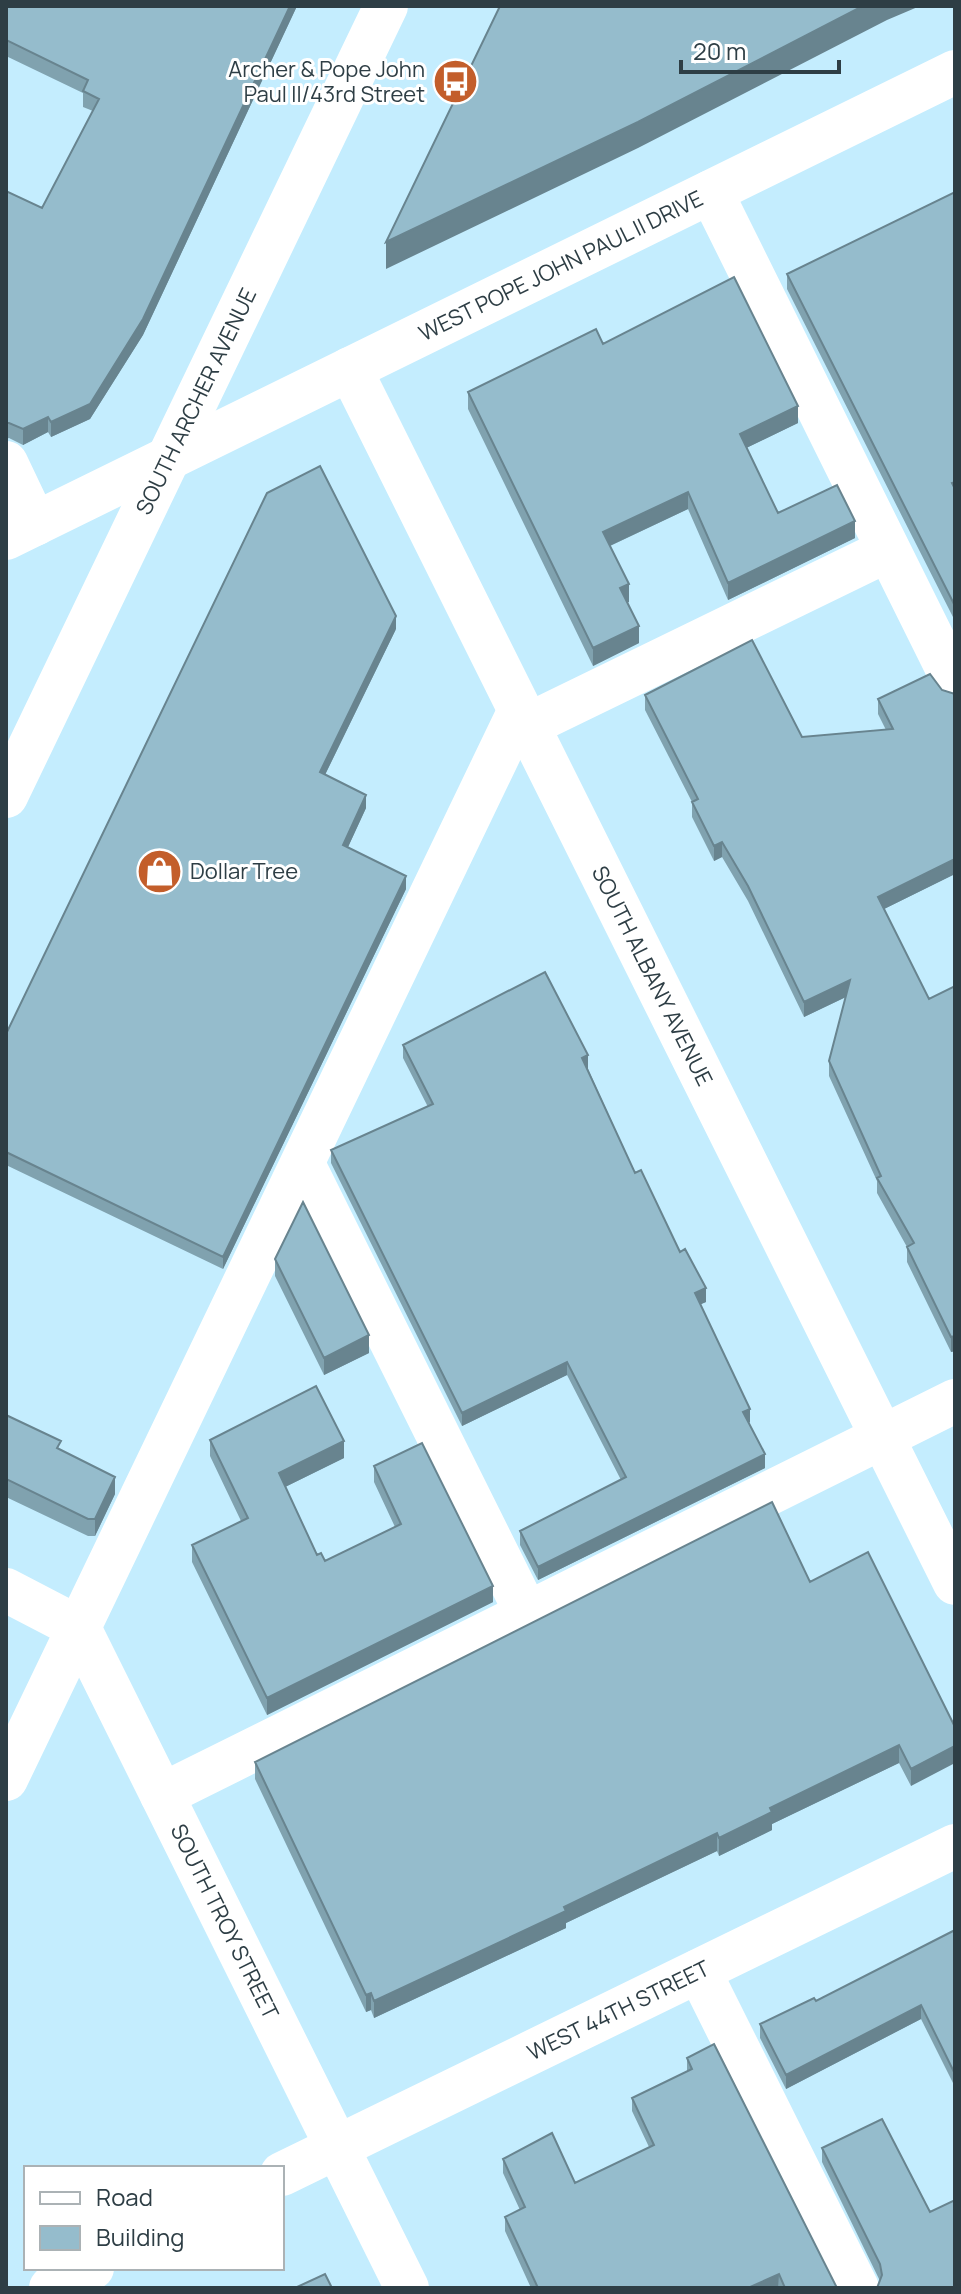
<svg xmlns="http://www.w3.org/2000/svg" width="961" height="2294" font-family="Manrope,sans-serif">
<style>
.lines{fill:none;stroke-linecap:round;stroke-linejoin:round}
.minor{stroke:#fff;stroke-width:44}
.major{stroke:#fff;stroke-width:44}
.wall{fill:#80a2af}
.shaded-wall{fill:#68848f}
.building{fill:#95bccc;stroke:#68848f;stroke-width:2}
.labels{text-anchor:middle;stroke-width:6;stroke-linejoin:round;paint-order:stroke}
.poi-label{font-size:22px;fill:#2e3e45;stroke:#fff;text-anchor:end}
.street-label{font-size:22px;fill:#2e3e45;stroke:#fff}
</style>
<rect width="100%" height="100%" fill="#c4edfe"/>
<g class="lines">
<g class="minor">
<path d="M711 192 955 684"/>
<path id="s1" d="M350 369 955 1583"/>
<path d="M6 463 35 524"/>
<path id="s2" d="M6 538 955 72"/>
<path d="M528 725 888 550"/>
<path d="M303 1164 527 1614"/>
<path id="s3" d="M6 1590 79 1628 407 2288"/>
<path d="M6 1779 520 710"/>
<path d="M162 1795 955 1401"/>
<path d="M699 1971 857 2288"/>
<path id="s4" d="M282 2174 955 1846"/>
<path d="M51 2288 92 2268"/>
</g>
<path class="major" id="s5" d="M6 796 386 6"/>
</g>
<path class="wall" d="M6 6H297L143 335 90 419 51 437 48 432 23 445 9 438 6 439V191L42 208 93 111 83 107V93L6 56Z
M955 192V621L787 289V274Z
M603 344 798 423 746 448 778 513 855 538 728 600 688 509 610 546 629 602H627L639 643 593 666 468 409V392Z
M396 629 325 775 366 808 348 847 406 889 223 1269 6 1165V1034Z
M942 690 955 694V874L884 909 929 999 955 986V1351L951 1352 907 1262V1247L877 1193V1181L829 1076V1061L846 997 804 1017 748 901 722 857 714 861 692 817V802L645 710V695L802 737 886 730 878 714V699Z
M403 1045 588 1069 635 1173 680 1252 706 1302 700 1304 750 1422 748 1423 765 1468 538 1580 520 1545V1531L621 1480 567 1375 462 1426 331 1163V1150L428 1107 403 1058Z
M275 1259 369 1353 324 1375 275 1276Z
M6 1415 61 1450 115 1494 95 1536H88L6 1497Z
M210 1440 344 1458 285 1487 317 1555 325 1561 395 1527 374 1482V1466L493 1602 267 1715 192 1562V1545L241 1521 210 1456Z
M810 1582 955 1727 911 1786 899 1763 772 1824V1830L719 1856 717 1851 566 1923V1928L374 2018 371 2010 366 2012 255 1779V1762Z
M955 1930V2087L921 2019 786 2089 760 2038V2024L816 2001Z
M687 2058 837 2288H531L505 2231V2217L520 2210 503 2173V2159L575 2183 649 2147 632 2111V2098L687 2071Z
M822 2148 930 2212 880 2281 822 2162Z"/>
<path class="shaded-wall" d="M290 6H297L143 335 90 419 51 437V422Z
M863 6H920L887 20 638 148 386 269V242Z
M798 406V423L740 451V434Z
M48 417V432L23 445V429Z
M688 492V509L603 549V532Z
M855 521V538L728 600V583Z
M629 584V602L620 605V588Z
M396 616V629L320 785V772Z
M639 626V643L593 666V648Z
M366 795V808L343 858V845Z
M722 842V857L714 861V846Z
M955 859V874L878 912V897Z
M406 876V889L223 1269V1257Z
M850 980V995L804 1017V1002Z
M588 1055V1069L582 1072V1058Z
M706 1288V1302L695 1307V1293Z
M369 1335V1353L324 1375V1358Z
M955 1336V1351L951 1352V1337Z
M567 1362V1375L462 1426V1413Z
M750 1409V1422L743 1426V1412Z
M344 1441V1458L279 1490V1473Z
M765 1454V1468L538 1580V1567Z
M115 1477V1494L95 1536V1519Z
M493 1586V1602L267 1715V1698Z
M899 1745V1763L772 1824V1830L719 1856V1838L770 1808Z
M955 1746V1763L911 1786V1769Z
M717 1833V1851L566 1923V1928L374 2018V2001L564 1907Z
M371 1993V2010L366 2012V1995Z
M921 2005V2019L786 2089V2075Z
M779 2274 778 2288H748Z"/>
<path class="building" d="M6 6H290L143 319 90 404 51 422 48 417 23 429 9 423H6V191L42 208 99 99 83 91 88 80 6 40Z
M500 6H863L638 122 386 242Z
M955 192V482L952 483 955 489V606L787 274Z
M734 277 798 406 740 434 778 513 837 485 855 521 728 583 688 492 603 532 629 584 620 588 639 626 593 648 468 392 596 329 603 344Z
M320 466 396 616 320 772 366 795 343 845 406 876 223 1257 6 1152V1034L267 493Z
M752 640 802 737 893 729 878 699 930 674 942 690 955 694V859L878 897 929 999 955 986V1336L951 1337 907 1247 914 1243 877 1178 881 1176 829 1061 850 980 804 1002 748 886 722 842 714 846 692 802 698 799 645 695Z
M545 972 588 1055 582 1058 635 1173 641 1170 680 1252 685 1249 706 1288 695 1293 750 1409 743 1412 765 1454 538 1567 520 1531 626 1477 567 1362 462 1413 331 1150 433 1104 403 1045Z
M303 1202 369 1335 324 1358 275 1259Z
M316 1386 344 1441 279 1473 317 1555 321 1553 325 1561 401 1524 374 1466 422 1443 493 1586 267 1698 192 1545 248 1518 210 1440Z
M6 1415 61 1441 57 1448 115 1477 95 1519H88L6 1479Z
M772 1502 810 1582 868 1552 955 1727V1746L911 1769 899 1745 770 1808 772 1812 719 1838 717 1833 564 1907 566 1911 374 2001 371 1993 366 1995 255 1762Z
M955 1930V2074L921 2005 786 2075 760 2024 814 1998 816 2001Z
M714 2044 837 2288H785L779 2274 748 2288H538L505 2217 525 2207 503 2159 552 2133 575 2183 654 2145 632 2098 692 2069 687 2058Z
M882 2119 930 2212 955 2200V2288H877L882 2275 880 2264 822 2148Z
M325 2274 332 2288H295Z"/>
<defs>
<symbol id="bus-disc" viewBox="-11 -11 22 22"><circle r="9.5" fill="#c35e2b" stroke="#fff"/><path d="M-5-6H5V4H4V6H2V4H-2V6H-4V4H-5ZM-3.5-4V0h7V-4ZM-3.5 1.2v1.5H-2V1.2ZM2 1.2v1.5H3.5V1.2Z" fill="#fff"/></symbol>
<symbol id="shop-disc" viewBox="-11 -11 22 22"><circle r="9.5" fill="#c35e2b" stroke="#fff"/><path d="M-5-2.5h2.3a2.7 3.5 0 0 1 5.4 0H5L5.5 6h-11ZM-1.5-2.5h3a1.5 2.3 0 0 0-3 0Z" fill="#fff"/></symbol>
</defs>
<g fill-rule="evenodd">
<use href="#bus-disc" x="430" y="56" width="51" height="51"/>
<use href="#shop-disc" x="134" y="846" width="51" height="51"/>
</g>
<g class="labels">
<g class="poi-label">
<text x="425" y="77">Archer &amp; Pope John<tspan x="425" dy="25">Paul II/43rd Street</tspan></text>
<text x="190" y="879" text-anchor="start">Dollar Tree</text>
</g>
<g class="street-label">
<text dy="8" stroke="none"><textPath href="#s2" startOffset="618">WEST POPE JOHN PAUL II DRIVE</textPath></text>
<text dy="8" stroke="none"><textPath href="#s5" startOffset="438">SOUTH ARCHER AVENUE</textPath></text>
<text dy="8" stroke="none"><textPath href="#s1" startOffset="678">SOUTH ALBANY AVENUE</textPath></text>
<text dy="8" stroke="none"><textPath href="#s3" startOffset="410">SOUTH TROY STREET</textPath></text>
<text dy="8" stroke="none"><textPath href="#s4" startOffset="374">WEST 44TH STREET</textPath></text>
</g>
</g>
<rect width="961" height="2294" fill="none" stroke="#2e3e45" stroke-width="16"/>
<rect x="24" y="2166" width="260" height="104" fill="#ffffff" stroke="#abb2b5" stroke-width="2"/>
<rect x="40" y="2192" width="40" height="12" fill="#ffffff" stroke="#abb2b5" stroke-width="2"/>
<text x="96" y="2206" font-size="24" fill="#2e3e45">Road</text>
<rect x="40" y="2226" width="40" height="24" fill="#95bccc" stroke="#abb2b5" stroke-width="2"/>
<text x="96" y="2246" font-size="24" fill="#2e3e45">Building</text>
<path d="M681 60v12h158v-12" fill="none" stroke="#2e3e45" stroke-width="4"/>
<text x="693" y="60" font-size="24" fill="#2e3e45" stroke="#ffffff" stroke-width="6" paint-order="stroke">20 m</text>
</svg>
